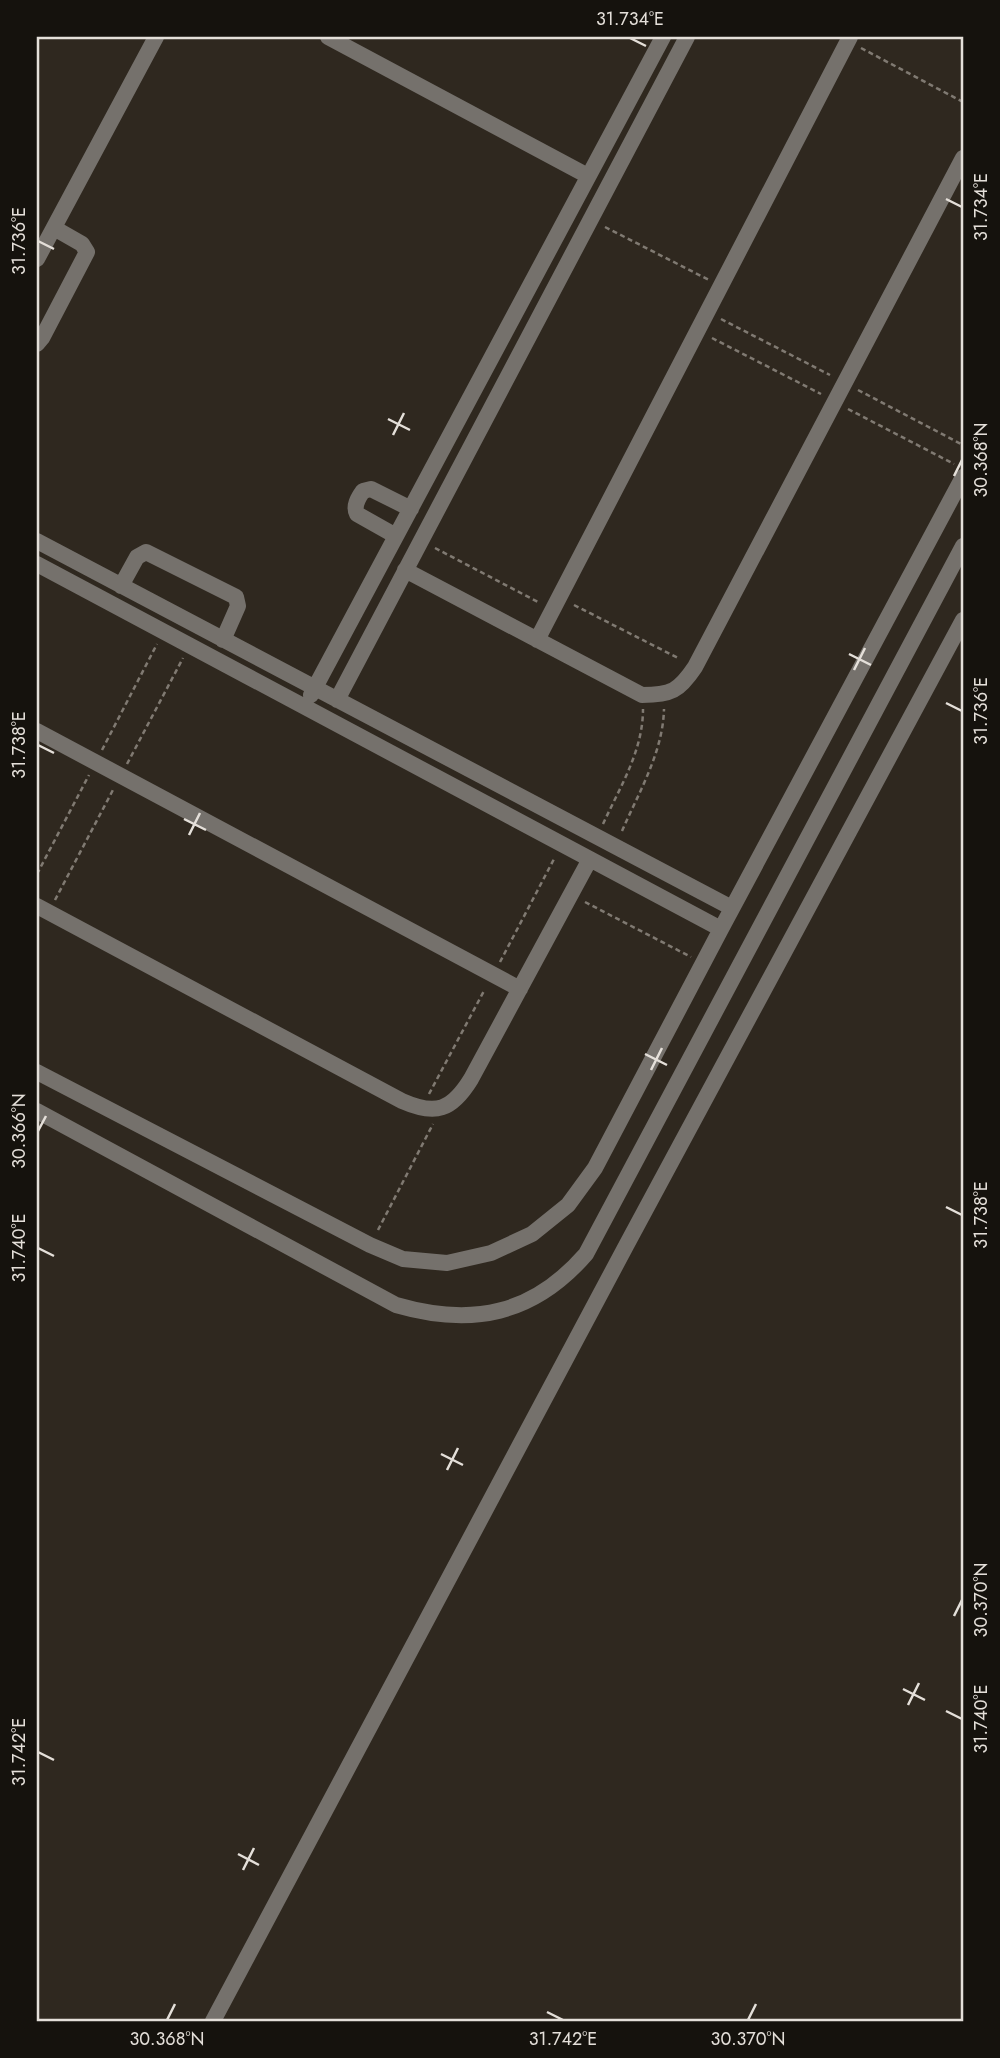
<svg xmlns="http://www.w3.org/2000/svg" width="1000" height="2058" font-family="Jost,sans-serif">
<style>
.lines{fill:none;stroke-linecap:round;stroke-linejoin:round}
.path{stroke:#807a72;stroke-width:2.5;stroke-dasharray:5 3.5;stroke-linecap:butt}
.minor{stroke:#75716c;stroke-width:16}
.ticks{fill:none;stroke:#e4dfd9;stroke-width:2.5}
.neatline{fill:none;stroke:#e4dfd9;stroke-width:2.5}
.ticks-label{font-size:18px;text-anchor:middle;fill:#e4dfd9}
</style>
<rect width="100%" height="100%" fill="#2f281f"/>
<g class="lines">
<path class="path" d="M861 48 963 102
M605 227 709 280
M721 319 830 375
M712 338 821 394
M858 390 963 445
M848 409 954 464
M435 548 538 602
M574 605 680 659
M102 750 157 644
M127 764 183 658
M603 824C620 787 643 751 643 709
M622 831C639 792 663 752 664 709
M37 874 89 775
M55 900 114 788
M585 902 691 957
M500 962 554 859
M429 1094 485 989
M378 1230 433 1124"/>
<path class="minor" d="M328 37 588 176
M37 259 156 37
M37 344 42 338 87 252 82 244 54 228
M396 536 357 514C353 506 358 498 363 491L371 489 411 509
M37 541 732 908
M37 564 721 929
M405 570 642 695C671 695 679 691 695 667L963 158
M121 586 137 557 146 552 236 597 238 606 223 640
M537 640 850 37
M311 695 663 37
M337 700 687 37
M37 731 520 989
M37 906 402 1101C436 1116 452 1110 471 1079L590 859
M37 1072 370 1245 403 1259 447 1263 491 1253 532 1234 568 1205 595 1168 721 929 963 477
M37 1111 396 1305C472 1327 533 1315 586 1254L963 546
M213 2021 627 1244 963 620"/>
</g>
<path class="ticks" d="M630 38 646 46M946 199 962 207M38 241 54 249M388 419 410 430M393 435 404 413M954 476 962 460M849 654 871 665M854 670 865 648M946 703 962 711M38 745 54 753M184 819 206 830M189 835 200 813M645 1054 667 1065M651 1070 662 1048M38 1131 46 1116M946 1207 962 1215M38 1248 54 1256M441 1454 463 1465M447 1470 458 1448M954 1616 962 1600M903 1689 925 1700M908 1705 919 1683M946 1711 962 1719M38 1752 54 1760M238 1854 259 1865M243 1870 254 1848M547 2012 563 2020M167 2020 175 2004M748 2020 756 2004"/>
<rect width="1000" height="2058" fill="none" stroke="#15120d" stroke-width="77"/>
<rect x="38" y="38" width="924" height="1982" class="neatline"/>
<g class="ticks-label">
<text x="630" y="25">31.734°E</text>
<text transform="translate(981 207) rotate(-90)" y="6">31.734°E</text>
<text transform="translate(19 241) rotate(-90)" y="6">31.736°E</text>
<text transform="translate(981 460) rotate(-90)" y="6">30.368°N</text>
<text transform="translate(981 711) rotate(-90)" y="6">31.736°E</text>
<text transform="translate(19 745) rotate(-90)" y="6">31.738°E</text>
<text transform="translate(19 1131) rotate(-90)" y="6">30.366°N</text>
<text transform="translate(981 1215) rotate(-90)" y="6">31.738°E</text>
<text transform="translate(19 1248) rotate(-90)" y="6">31.740°E</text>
<text transform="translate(981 1600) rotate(-90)" y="6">30.370°N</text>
<text transform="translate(981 1719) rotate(-90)" y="6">31.740°E</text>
<text transform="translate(19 1752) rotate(-90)" y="6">31.742°E</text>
<text x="167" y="2045">30.368°N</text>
<text x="563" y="2045">31.742°E</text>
<text x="748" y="2045">30.370°N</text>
</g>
</svg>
